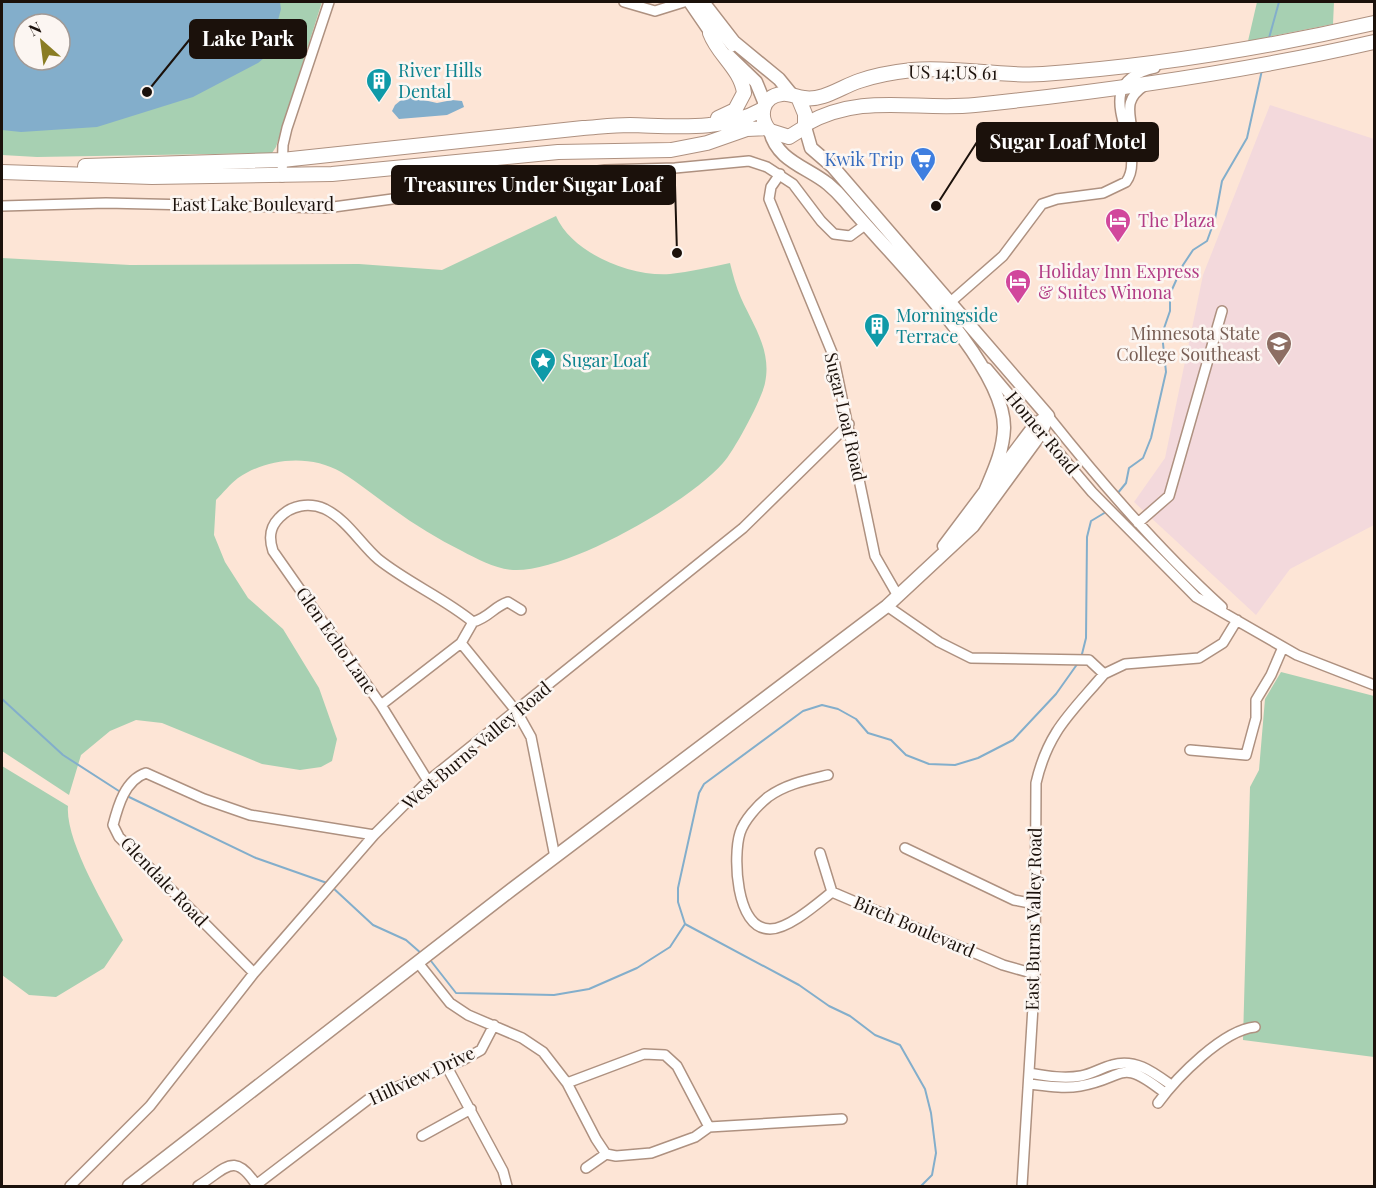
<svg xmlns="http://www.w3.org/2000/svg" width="1376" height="1188" font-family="'Playfair Display',serif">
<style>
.education{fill:#f3d9dc}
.green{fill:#a7d0b2;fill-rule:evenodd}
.water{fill:#83aecb;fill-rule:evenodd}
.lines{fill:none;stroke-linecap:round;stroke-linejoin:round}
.stream{stroke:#83aecb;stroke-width:2}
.minor-casing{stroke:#ae9180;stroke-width:12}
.major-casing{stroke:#ae9180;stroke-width:15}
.highway-casing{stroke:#ae9180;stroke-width:16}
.minor{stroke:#fff;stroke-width:9}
.major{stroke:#fff;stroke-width:12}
.highway{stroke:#fff;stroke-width:14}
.labels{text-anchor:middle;stroke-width:5;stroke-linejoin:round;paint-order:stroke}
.culture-label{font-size:18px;fill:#0d838f;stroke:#fcf6f2;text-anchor:start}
.street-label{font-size:18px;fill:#1b110b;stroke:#fcf6f2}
.shop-label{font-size:18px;fill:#366cbe;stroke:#fcf6f2;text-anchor:end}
.hotel-label{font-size:18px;fill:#b23c85;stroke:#fcf6f2;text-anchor:start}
.education-label{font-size:18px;fill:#785e54;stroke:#fcf6f2;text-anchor:end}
.leader{fill:none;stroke:#1b110b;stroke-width:2}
.callout-dot{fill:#1b110b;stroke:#fcf6f2;stroke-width:2}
.callout{fill:#1b110b;stroke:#1b110b;stroke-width:2}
.callout-label{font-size:20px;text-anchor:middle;font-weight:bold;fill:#fff}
</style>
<rect width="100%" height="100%" fill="#fde5d6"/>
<path class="education" d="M1270 105 1374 139V525L1290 569 1256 615 1134 502 1165 458 1203 275Z"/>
<path class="green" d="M2 2H322L276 147 272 153 37 157 2 155ZM24 24H60V60H24Z
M1257 2H1334L1333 24 1248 41Z
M556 216C572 253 630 277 670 274 690 272 710 267 730 263 733 275 736 287 741 298 753 325 772 350 765 383 762 399 734 451 723 463 688 503 566 573 513 570 496 569 477 559 462 551 438 539 415 525 393 509 376 497 359 483 341 472 310 454 267 458 238 478 230 484 223 493 216 500L214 535 225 562 248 598 283 629 319 688 337 739 332 761 321 767 300 770 262 764 162 723 136 720 110 731 81 755 69 795 2 751V258L130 265 359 264 442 270Z
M1281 672 1374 696V1057L1243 1040 1250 787 1259 770 1265 699Z
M2 766 68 806C65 841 106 908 123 940L104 968 56 997 29 995 2 975Z"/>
<path class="water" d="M2 2H280L281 9 269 54 258 63 193 97 97 127 21 132 2 130ZM24 24H60V60H24Z
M406 96 437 103 452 100 462 101 464 107 447 115 399 119 392 111 395 105Z"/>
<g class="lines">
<path class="stream" d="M1269 38 1279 2
M1117 494 1126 483 1129 468 1143 458 1151 438 1166 372 1162 334 1170 311V294L1183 265 1193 250 1207 241 1215 219 1222 181 1247 138 1262 70
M1081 658 1086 638 1087 537 1091 521 1106 512
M2 699 63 755 122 793
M127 796 256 858 327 883
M332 887 373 925 406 940 422 954
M431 961 456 993 554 995 589 989 637 968 670 947 685 924
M921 1186 932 1175 936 1153 931 1113 925 1089 900 1045 875 1035 850 1016 829 1006 799 985 685 924 678 902V888L699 793 704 784 803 711 822 705 838 709 856 719 868 733 891 740 906 755 929 764 955 765 978 758 1013 740 1056 694 1078 663"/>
<defs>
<path id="minor" d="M624 2 655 11 684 2
M712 22 732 47
M1129 146C1139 122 1116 105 1144 86
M780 174 771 187 769 199 833 355 875 556 898 596
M282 177 283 145 287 128 329 2
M2 206 106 203 326 208 605 170 675 168 749 161 767 167 793 184 821 221 834 234 850 236 865 225
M946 306 1003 256 1042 204 1057 199 1103 193 1126 182C1151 148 1081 84 1155 68
M987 368 1092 492 1196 597 1297 655 1374 685
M1048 416C1102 484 1158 549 1222 607
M1138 523 1169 496 1222 311
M887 606 939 642 971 658 1089 660 1104 674 1125 664 1199 658 1223 643 1237 620
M473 622C490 617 493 607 508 602L521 610
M461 643 517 712 531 737 555 857
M381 705 461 643 473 622C444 598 408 583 378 559 360 543 347 520 325 509 309 502 291 505 279 518 269 528 269 539 273 551L381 705 428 781
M1190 750 1246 755 1256 718V700L1271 675 1283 647
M828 775C807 780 786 784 768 797 758 805 744 820 740 833 733 855 735 929 770 929 789 929 818 903 832 892
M905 848 1014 900 1035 904
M820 853 832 892 1003 965 1035 974
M419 964 450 1003 468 1015 522 1038 543 1052 567 1083 596 1139 606 1154 616 1156 651 1153 695 1137 709 1127 842 1119
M254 973 119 837 113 825C118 806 125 780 146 773L204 799 250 815 374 835
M447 1067 503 1171 507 1186
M1029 1073C1047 1076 1063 1079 1081 1076 1092 1074 1101 1068 1112 1065 1135 1058 1153 1072 1171 1085
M567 1083 644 1054 665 1055 677 1066 709 1127
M1029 1084C1046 1086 1064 1089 1080 1086 1127 1078 1118 1056 1165 1093
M1158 1103C1177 1077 1223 1030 1255 1027
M422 1136 471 1109
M586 1168 606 1154
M256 1185 370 1098 463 1060 481 1050 494 1025
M70 1186 150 1106 254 973 374 835 428 781 743 528 849 424
M198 1186C226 1169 234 1150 257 1186
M1022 1186 1035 974 1036 783C1048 731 1071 713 1104 674"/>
<path id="major" d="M690 2 716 40
M703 2 734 42 779 79 792 95
M729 56 756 82 765 104
M805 127 811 148 833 167 1048 416
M770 131C777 161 807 167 828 184 834 189 840 195 845 201 887 252 1005 363 1004 428 1003 453 993 472 984 494
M944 546 1035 425 1048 416
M129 1186 511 890 887 606 973 526 1041 433 1048 416"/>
<path id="highway" d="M710 33C718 55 741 69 744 93L735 110 718 118
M798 97 805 114V127L789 137 770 131C758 118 761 96 782 94 789 93 796 97 804 98 823 101 841 87 859 81 876 75 894 72 912 70 956 66 999 77 1043 74 1155 66 1265 48 1374 23
M806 124C863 92 915 111 975 105 1110 91 1243 72 1374 42
M85 166 282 160 583 128C598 127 614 125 630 125 675 126 722 132 763 109
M2 172 152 177 332 174 558 152 671 150 707 143 747 129 767 128"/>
</defs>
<use href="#minor" class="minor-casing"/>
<use href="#major" class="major-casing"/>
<use href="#highway" class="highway-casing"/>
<use href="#minor" class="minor"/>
<use href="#major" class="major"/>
<use href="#highway" class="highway"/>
</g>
<defs>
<symbol id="building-pin" viewBox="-11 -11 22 30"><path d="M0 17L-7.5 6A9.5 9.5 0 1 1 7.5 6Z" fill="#0f9aa8" stroke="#fcf6f2"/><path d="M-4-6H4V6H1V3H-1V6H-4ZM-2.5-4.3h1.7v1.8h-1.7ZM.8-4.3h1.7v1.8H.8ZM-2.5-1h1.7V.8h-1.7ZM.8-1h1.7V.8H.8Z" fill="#fff"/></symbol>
<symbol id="supermarket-pin" viewBox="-11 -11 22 30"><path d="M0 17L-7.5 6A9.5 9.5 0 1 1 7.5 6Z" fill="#3f7fe0" stroke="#fcf6f2"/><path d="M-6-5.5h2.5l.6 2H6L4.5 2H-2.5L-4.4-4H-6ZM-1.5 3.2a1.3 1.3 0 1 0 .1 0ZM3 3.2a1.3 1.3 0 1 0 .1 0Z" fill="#fff"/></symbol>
<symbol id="hotel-pin" viewBox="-11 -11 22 30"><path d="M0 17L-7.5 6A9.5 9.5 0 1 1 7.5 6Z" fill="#d1479c" stroke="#fcf6f2"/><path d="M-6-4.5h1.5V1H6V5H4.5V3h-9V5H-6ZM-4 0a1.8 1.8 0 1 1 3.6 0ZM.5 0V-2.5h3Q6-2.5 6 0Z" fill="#fff"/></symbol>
<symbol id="university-pin" viewBox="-11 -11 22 30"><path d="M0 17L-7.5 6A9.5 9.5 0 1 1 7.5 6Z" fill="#8d6e63" stroke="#fcf6f2"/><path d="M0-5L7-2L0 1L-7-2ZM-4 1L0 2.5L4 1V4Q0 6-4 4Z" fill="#fff"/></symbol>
<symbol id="sight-pin" viewBox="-11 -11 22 30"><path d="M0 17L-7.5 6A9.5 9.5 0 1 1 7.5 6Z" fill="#0f9aa8" stroke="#fcf6f2"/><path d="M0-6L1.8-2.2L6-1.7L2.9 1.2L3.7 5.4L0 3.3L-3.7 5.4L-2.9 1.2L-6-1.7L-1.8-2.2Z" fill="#fff"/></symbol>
</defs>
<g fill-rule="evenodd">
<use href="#building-pin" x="364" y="66" width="30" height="40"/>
<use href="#supermarket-pin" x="908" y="145" width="30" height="40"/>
<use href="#hotel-pin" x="1103" y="206" width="30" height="40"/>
<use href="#hotel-pin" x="1003" y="267" width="30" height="40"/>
<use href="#building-pin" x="862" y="311" width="30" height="40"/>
<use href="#university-pin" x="1264" y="329" width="30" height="40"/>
<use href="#sight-pin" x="528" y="346" width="30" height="40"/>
</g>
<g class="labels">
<g class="culture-label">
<text x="398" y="77">River Hills<tspan x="398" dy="21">Dental</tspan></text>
<text x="896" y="322">Morningside<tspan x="896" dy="21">Terrace</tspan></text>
<text x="562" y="367">Sugar Loaf</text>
</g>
<g class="street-label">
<text transform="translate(953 73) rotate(1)" y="6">US 14;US 61</text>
<text x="253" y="211">East Lake Boulevard</text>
<text transform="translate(845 417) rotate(77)" y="6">Sugar Loaf Road</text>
<text transform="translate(1042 433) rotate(50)" y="6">Homer Road</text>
<text transform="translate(336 641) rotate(55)" y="6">Glen Echo Lane</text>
<text transform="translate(477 746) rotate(-40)" y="6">West Burns Valley Road</text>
<text transform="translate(164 882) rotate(46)" y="6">Glendale Road</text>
<text transform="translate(1034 919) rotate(-89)" y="6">East Burns Valley Road</text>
<text transform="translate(914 927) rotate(23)" y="6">Birch Boulevard</text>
<text transform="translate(422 1076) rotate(-25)" y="6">Hillview Drive</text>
</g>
<g class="shop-label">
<text x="904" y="166">Kwik Trip</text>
</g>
<g class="hotel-label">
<text x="1138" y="227">The Plaza</text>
<text x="1038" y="278">Holiday Inn Express<tspan x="1038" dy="21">&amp; Suites Winona</tspan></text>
</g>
<g class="education-label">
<text x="1260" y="340">Minnesota State<tspan x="1260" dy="21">College Southeast</tspan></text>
</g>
</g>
<path class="leader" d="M147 92L190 39M936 206L977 142M677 253L675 185"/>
<g class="callout-dot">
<circle cx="147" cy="92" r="6"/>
<circle cx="936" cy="206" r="6"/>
<circle cx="677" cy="253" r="6"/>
</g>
<g class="callout">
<rect x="190" y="20" width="116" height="38" rx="6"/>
<rect x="977" y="123" width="181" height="38" rx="6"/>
<rect x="392" y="166" width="283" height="38" rx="6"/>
</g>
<g class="callout-label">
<text x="248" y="46">Lake Park</text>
<text x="1068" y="149">Sugar Loaf Motel</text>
<text x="533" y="192">Treasures Under Sugar Loaf</text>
</g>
<rect width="1376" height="1188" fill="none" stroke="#1b110b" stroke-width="6"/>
<g transform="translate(42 42) rotate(332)"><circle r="28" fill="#fcf6f2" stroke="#a29a96" stroke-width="1.5"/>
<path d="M0-4.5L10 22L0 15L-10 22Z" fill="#8a7d23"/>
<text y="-9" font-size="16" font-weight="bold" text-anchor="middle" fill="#1b110b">N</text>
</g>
</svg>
